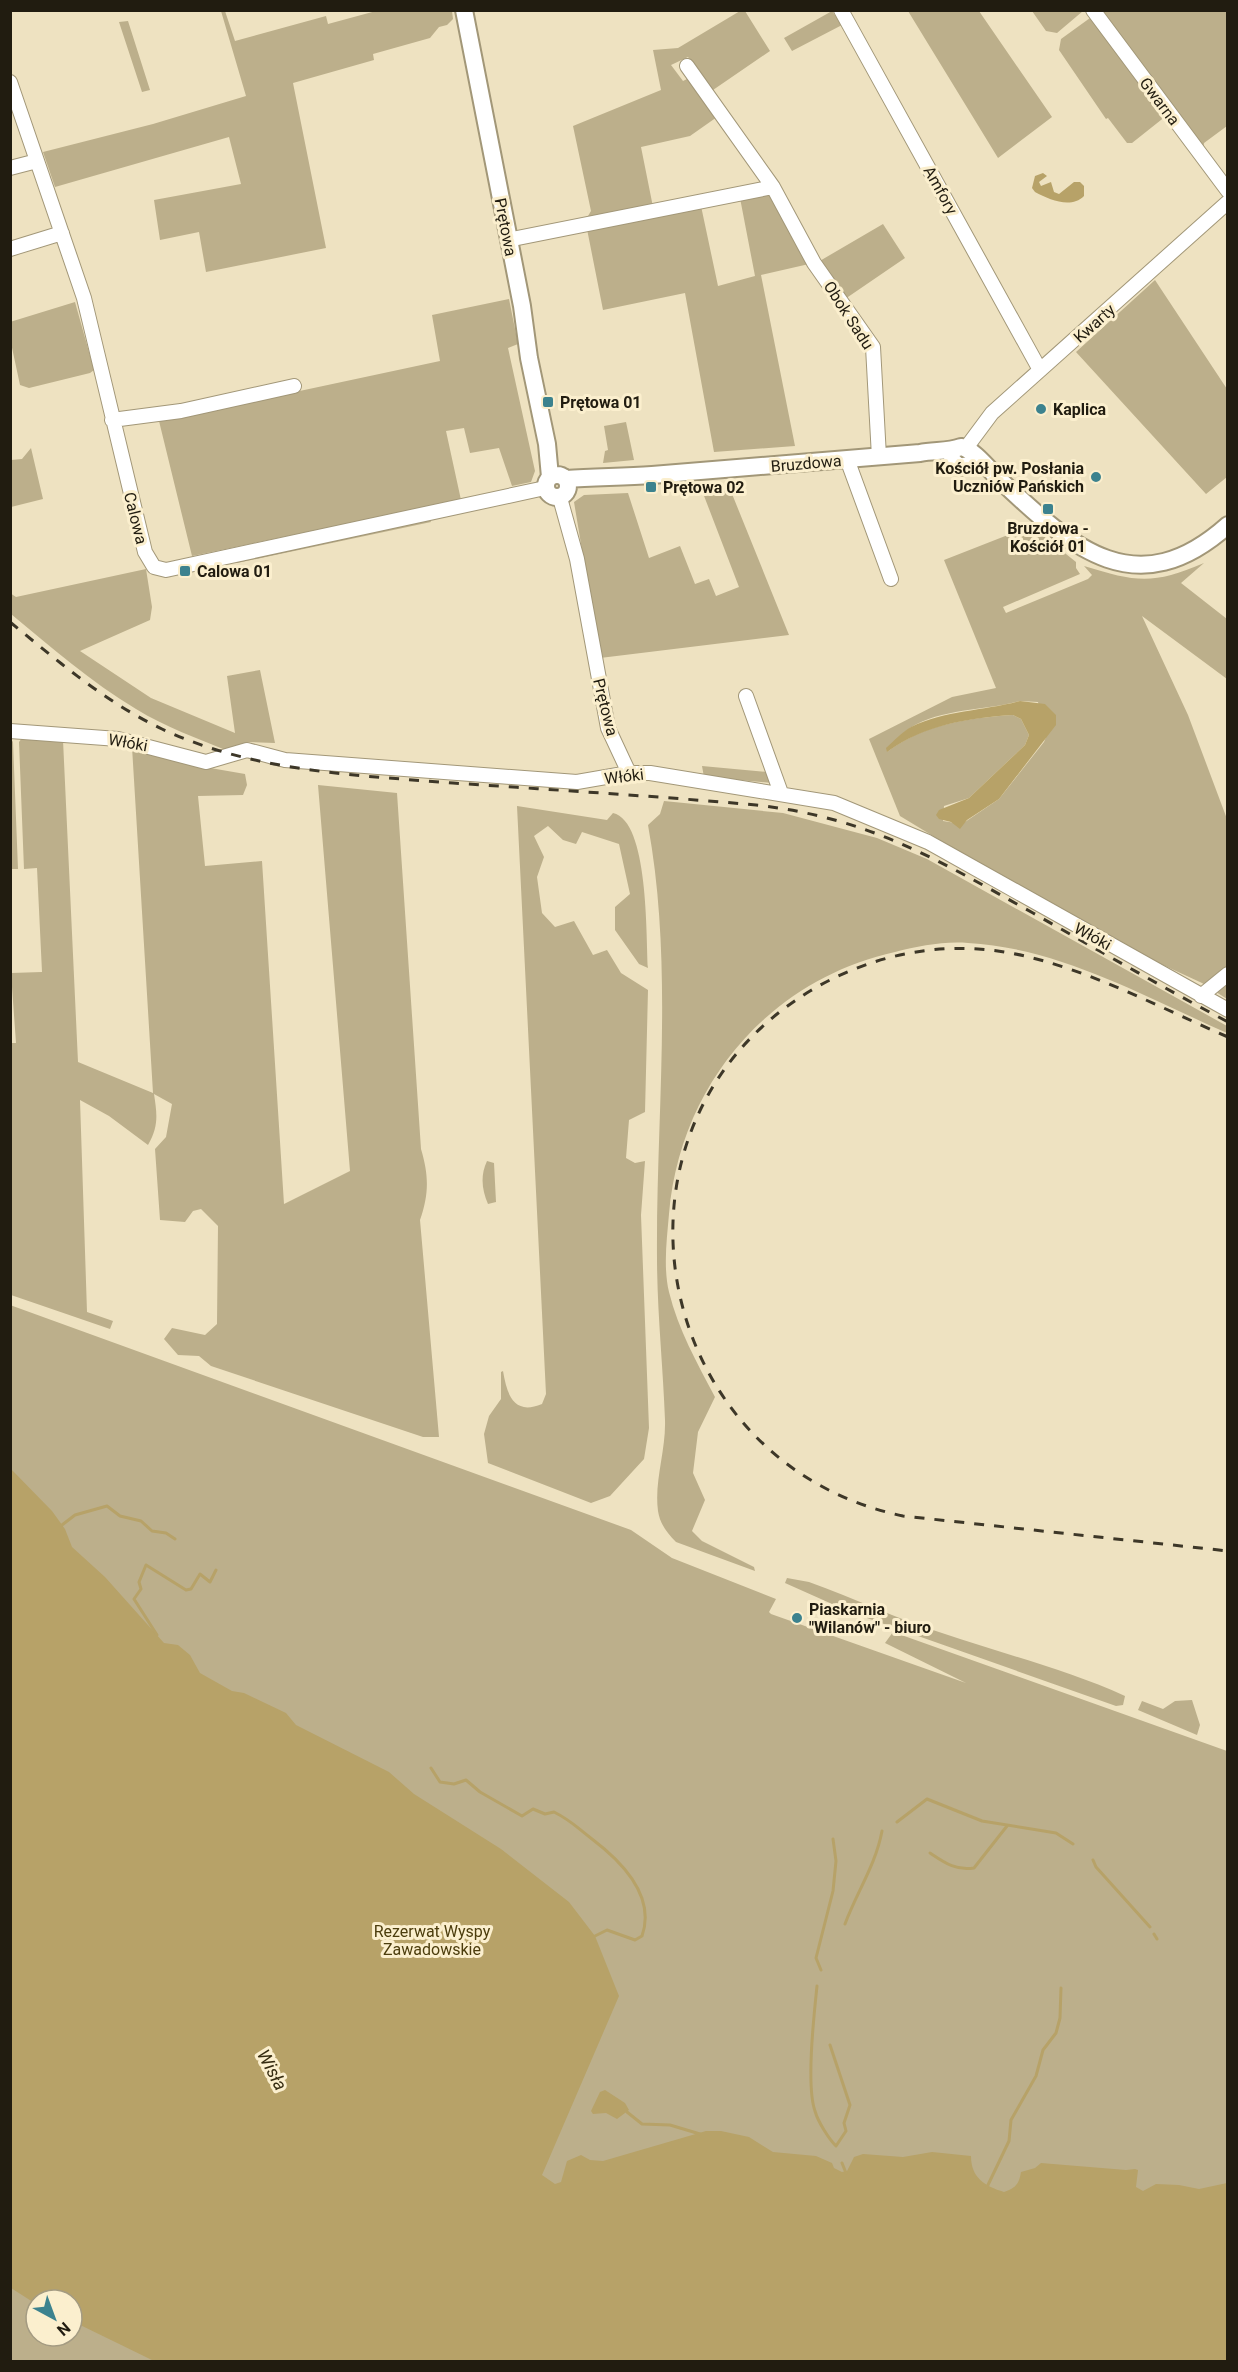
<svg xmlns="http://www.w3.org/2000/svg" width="1238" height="2372" font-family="Roboto,sans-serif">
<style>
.green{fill:#bcaf8b;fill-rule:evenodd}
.water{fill:#b7a268}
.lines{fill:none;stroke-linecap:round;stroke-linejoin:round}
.stream{stroke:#b7a268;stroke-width:3}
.minor-casing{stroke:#a29778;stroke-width:16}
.tertiary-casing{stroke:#a29778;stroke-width:20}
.minor{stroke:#fff;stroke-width:14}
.tertiary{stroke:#fff;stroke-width:16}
.rail{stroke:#3d3728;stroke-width:3;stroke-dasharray:10 10;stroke-linecap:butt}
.poi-dot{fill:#3c828e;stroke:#fbefce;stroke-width:2}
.labels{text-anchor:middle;stroke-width:6;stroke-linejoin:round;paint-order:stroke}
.street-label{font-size:16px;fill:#211c10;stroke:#fbefce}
.poi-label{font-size:16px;font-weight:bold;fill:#211c10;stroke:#fbefce;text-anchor:start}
.park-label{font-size:16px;fill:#4c3d0d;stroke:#fbefce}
.water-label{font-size:18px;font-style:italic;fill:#352b10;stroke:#fbefce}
</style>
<rect width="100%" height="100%" fill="#eee2c1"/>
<path class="green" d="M221 11H225L235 41 326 16 328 24 376 11H452L453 19 447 25 439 27 430 38 373 54 374 60 293 83 326 248 206 272 199 232 160 240 154 200 241 184 229 137 55 187 43 152 153 124 246 96Z
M740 11H745L770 51 713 90 688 57 671 65 683 81 689 78 717 117 690 136 641 147 653 207 585 221 591 211 573 126 661 90 653 50 678 48Z
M832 11 842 25 792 51 784 38Z
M908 11H979L1052 117 998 158Z
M1032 11H1083L1057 33 1046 31Z
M1100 11H1227V126L1204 143 1203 150Z
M1090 18 1097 21 1166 116 1132 143H1127L1108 118 1106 119 1059 50 1061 39Z
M128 21 150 90 142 92 119 22Z
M768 193 809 264 761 275 795 446 714 452 685 293 603 310 587 229 701 206 718 286 755 276 740 198Z
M883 224 905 258 845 299 818 262Z
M1155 280 1227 389V477L1206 494 1076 352Z
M509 299 518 344 508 348 535 471 531 482 512 486 499 448 470 453 464 428 446 431 461 500 192 556 159 421 440 361 432 315Z
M75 302 94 370 90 373 29 388 20 385 11 343 10 322Z
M626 422 634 460 603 463 605 451 608 450 604 426Z
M31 448 43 499 11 507V460L22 459Z
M728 484 789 635 600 658 574 502 584 495 628 493 649 558 680 546 695 584 709 579 716 596 739 587 701 488Z
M429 517 431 522 237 563 235 558Z
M1031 526 1076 562V568L1080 574 1003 607 1006 613 1088 579 1092 575 1084 566C1136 582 1153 585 1204 563L1181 583 1227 619V679L1142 616 1188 715 1227 819V999L1202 983 1150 959 1004 879 900 816 869 739 952 697 996 688 944 560ZM1020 701 1038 702 1046 737 1044 742 999 799 962 824 943 821 944 806 969 798 1025 745 1029 735 1021 719 1013 715C968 718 924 724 887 752 894 744 902 733 910 728 942 708 985 711 1020 701Z
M146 569 152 607 150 620 80 651 151 698 235 733 227 676 260 670 275 743 248 742 228 751C197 738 165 727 136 709 91 682 51 647 11 614L10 593 16 597Z
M10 737 13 742 18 869H11Z
M22 738 63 740 78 1062 153 1093 132 747 193 765 245 774 247 785 243 795 198 796 205 866 262 861 284 1204 350 1171 318 785 397 793 421 1149C429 1176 429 1194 420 1220L439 1437H423L211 1366 199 1356 178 1355 164 1339 172 1328 205 1335 217 1324 218 1226 201 1209 193 1211 185 1222 160 1220 155 1149 166 1137 172 1104 154 1094C157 1114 159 1126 148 1145L109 1116 80 1100 87 1312 113 1321 110 1329 11 1295 10 1043H16L11 973 42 972 37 868 24 869 19 742Z
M702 766 768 772 772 783 704 777Z
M664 801 783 813 877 838 927 859 1227 1026V1033C1145 997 1060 948 968 943 944 941 919 946 895 952 769 980 680 1085 669 1214 667 1238 663 1267 669 1292 678 1329 697 1363 715 1397L698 1432 693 1473 705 1500 692 1531 702 1541 754 1567 755 1571 676 1542C667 1533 660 1524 658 1511 654 1481 666 1451 665 1420 663 1366 657 1311 657 1257 656 1113 674 967 648 825L660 814Z
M517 806 607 820 613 813C649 821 646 936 648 968L639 964 615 930V907L630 894 619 844 582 832 576 844 563 840 548 826 534 836 544 857 537 877 542 913 555 927 574 921 593 955 607 950 621 973 648 990 645 1112 629 1120 626 1158 635 1163 645 1161 641 1215 649 1428 644 1459 610 1496 591 1503 488 1463 484 1434 489 1416 501 1399V1372L503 1371C507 1394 513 1416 542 1404L546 1394Z
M487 1161 494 1163 496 1202 488 1204C482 1190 480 1176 487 1161Z
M10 1305 631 1530 672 1558 776 1599 769 1612 771 1614 966 1683 885 1643 893 1632 1227 1751V2232L792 2361H11ZM36 2300H72V2336H36Z
M787 1578 809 1582C854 1598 897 1619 942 1633 1003 1654 1066 1669 1125 1696L1123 1705 1116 1706 850 1612 785 1583Z
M1192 1700 1200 1725 1197 1735 1138 1710 1142 1701 1163 1709 1175 1701Z"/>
<path class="water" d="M1043 173 1047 176 1039 182 1041 186 1051 182 1054 192 1059 194 1074 182H1080L1084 186V196C1071 209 1050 200 1035 192L1032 188 1035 176Z
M1020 701 1045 704 1056 715V725L999 799 967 820 960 829 951 822 939 819 936 815 939 810 969 798 1025 745 1029 735 1021 719 1013 715C968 718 924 725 887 752L886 748C894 741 902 732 911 727 946 710 984 711 1020 701Z
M10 1468 52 1511 65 1529 72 1547 105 1577 164 1643 178 1645 190 1655 200 1673 232 1691 244 1693 286 1713 296 1725 389 1772 414 1794 501 1849 569 1902 595 1936 619 1996 542 2175 555 2184 561 2182 567 2161 581 2155 590 2160 603 2161 706 2131H721L749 2137 773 2152 816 2156 832 2163 834 2168 842 2172 847 2171 854 2157 863 2154 903 2157 932 2152 971 2156C971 2178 985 2186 1004 2192 1016 2188 1019 2184 1021 2172L1035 2168 1041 2163 1126 2170 1135 2169 1138 2170 1136 2187 1143 2191 1156 2184 1179 2185 1199 2189 1227 2183V2361H154L72 2321V2300H36V2304L11 2288Z
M605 2090 625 2103 629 2110 617 2119 606 2113 593 2114 591 2111 600 2092Z"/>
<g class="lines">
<path class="stream" d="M62 1525 75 1515 107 1506 120 1516 141 1521 152 1531 166 1533 175 1539
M157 1635 134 1599 141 1589 139 1582 146 1565 186 1590 191 1589 200 1574 210 1582 216 1570
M431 1768 440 1782 454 1784 466 1780 480 1792 522 1816 533 1809 545 1814 554 1812C572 1821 576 1827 592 1839 621 1861 656 1896 642 1936L635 1940 607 1930 595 1936
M897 1822 927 1799 982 1821 1056 1833 1073 1844
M930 1853C945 1863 956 1871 974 1868L1007 1826
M1093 1860 1096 1867 1150 1927
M845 1924C857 1892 876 1864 882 1831
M1154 1934 1157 1939
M821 1970 816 1958 833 1891 836 1861 833 1839
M817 1986C814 2015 806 2086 815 2111 818 2122 829 2139 836 2146L846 2131 844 2123 850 2105 830 2045
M627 2112 642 2124 670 2125 700 2134
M842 2163 846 2173
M987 2187 1009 2141 1011 2120 1036 2076 1043 2050 1056 2033 1060 2018 1061 1988"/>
<defs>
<path id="minor" d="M841 10 1040 370
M1093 10 1228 191
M687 66 773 187 814 263 873 347 879 457
M10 82 84 298 145 552 154 567 166 570 545 488
M10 168 37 161
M508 240 773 187
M10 249 62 233
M112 420 181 411 294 386
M966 448 992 413 1228 202
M847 459 891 579
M560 498 577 559 608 728 629 773
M746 696 781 793
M10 731 118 739 206 762 247 750 285 760 577 782 629 773H650L834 803 928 842 1228 1010
M1201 996 1228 974"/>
<path id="tertiary" d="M464 10 522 306 529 358 547 444 550 477
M952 460 959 467 968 465
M546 486a11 11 0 1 1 22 0a11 11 0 1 1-22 0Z
M566 479C595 477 623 477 652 475L920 453C933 450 949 452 961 447 974 449 991 472 1001 481 1073 549 1137 606 1228 525"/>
</defs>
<use href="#minor" class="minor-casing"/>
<use href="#tertiary" class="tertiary-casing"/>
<use href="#minor" class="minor"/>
<use href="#tertiary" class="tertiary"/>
<path class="rail" d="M10 622C58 661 105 702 162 729 254 772 354 775 453 783 554 790 655 796 756 805 870 818 936 859 1033 913 1098 950 1162 987 1228 1022
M1228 1037C1151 1004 1061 954 978 949 919 945 860 961 810 991 586 1127 650 1463 903 1516L1228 1551"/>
</g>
<g class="poi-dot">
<rect x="542" y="396" width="12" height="12" rx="3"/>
<circle cx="1041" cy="409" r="6"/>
<circle cx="1096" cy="477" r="6"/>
<rect x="645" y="481" width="12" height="12" rx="3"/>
<rect x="1042" y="503" width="12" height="12" rx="3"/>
<rect x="179" y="565" width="12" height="12" rx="3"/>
<circle cx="797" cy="1618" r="6"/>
</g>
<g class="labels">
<g class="street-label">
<text transform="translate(1160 101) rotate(53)" y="6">Gwarna</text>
<text transform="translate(941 190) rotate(61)" y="6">Amfory</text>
<text transform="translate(506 227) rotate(79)" y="6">Prętowa</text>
<text transform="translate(849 315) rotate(57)" y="6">Obok Sadu</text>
<text transform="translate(1094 323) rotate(-42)" y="6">Kwarty</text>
<text transform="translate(806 463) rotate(-5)" y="6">Bruzdowa</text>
<text transform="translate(136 518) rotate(76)" y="6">Calowa</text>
<text transform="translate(606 707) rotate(76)" y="6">Prętowa</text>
<text transform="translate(128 742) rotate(10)" y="6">Włóki</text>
<text transform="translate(624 776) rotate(-7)" y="6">Włóki</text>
<text transform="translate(1093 936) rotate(29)" y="6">Włóki</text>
</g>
<g class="poi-label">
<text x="560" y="408">Prętowa 01</text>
<text x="1053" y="415">Kaplica</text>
<text x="1084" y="474" text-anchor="end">Kościół pw. Posłania<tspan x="1084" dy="18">Uczniów Pańskich</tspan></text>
<text x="663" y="493">Prętowa 02</text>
<text x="1048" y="534" text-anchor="middle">Bruzdowa -<tspan x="1048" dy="18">Kościół 01</tspan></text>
<text x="197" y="577">Calowa 01</text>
<text x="809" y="1615">Piaskarnia<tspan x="809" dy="18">"Wilanów" - biuro</tspan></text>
</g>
<g class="park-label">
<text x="432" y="1937">Rezerwat Wyspy<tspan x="432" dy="18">Zawadowskie</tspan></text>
</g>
<g class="water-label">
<text transform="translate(272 2070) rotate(62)" y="6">Wisła</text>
</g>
</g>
<rect width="1238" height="2372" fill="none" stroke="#211c10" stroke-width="24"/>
<g transform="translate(54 2318) rotate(139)"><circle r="28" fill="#fbefce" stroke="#a49b82" stroke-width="1.5"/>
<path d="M0-4.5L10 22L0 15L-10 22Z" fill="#3c828e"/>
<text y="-9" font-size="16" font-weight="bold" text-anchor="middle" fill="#211c10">N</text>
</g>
</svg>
